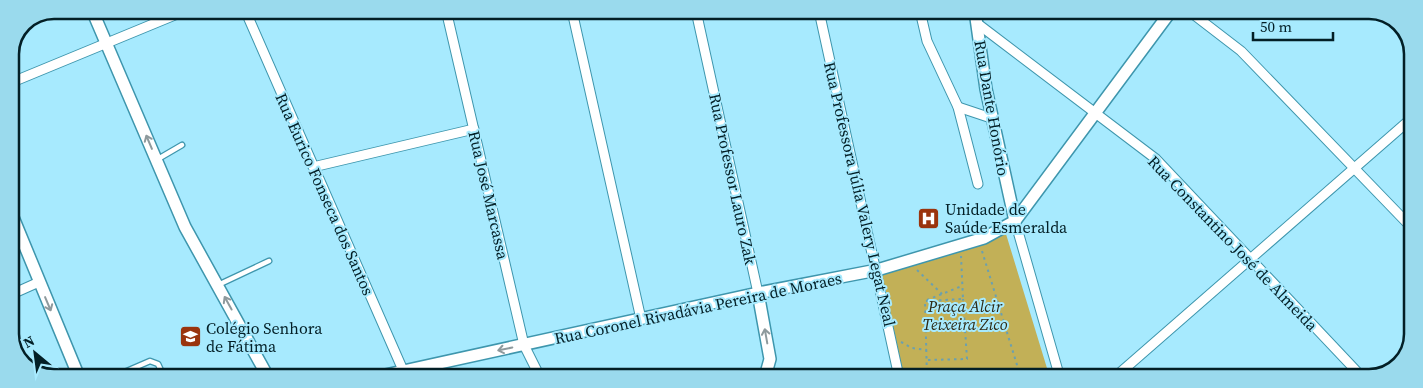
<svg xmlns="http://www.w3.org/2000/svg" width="1423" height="388" font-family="'Source Serif 4',serif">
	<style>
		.green { fill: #c2b057 }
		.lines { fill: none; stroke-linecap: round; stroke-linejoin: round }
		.lane-casing { stroke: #3e96ad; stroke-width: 7 }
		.street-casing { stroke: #3e96ad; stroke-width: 11 }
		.secondary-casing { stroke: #3e96ad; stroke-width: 14 }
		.path { stroke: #6ba0af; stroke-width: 2; stroke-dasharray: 2.5 4; stroke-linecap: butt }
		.lane { stroke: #fff; stroke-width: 4.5 }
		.street { stroke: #fff; stroke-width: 9 }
		.secondary { stroke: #fff; stroke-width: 11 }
		.oneway { stroke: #8e9a9d }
		.labels { text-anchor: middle; stroke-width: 4; stroke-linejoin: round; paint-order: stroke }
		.street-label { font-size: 16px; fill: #031f26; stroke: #a7eafe }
		.poi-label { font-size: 16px; fill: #031f26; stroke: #a7eafe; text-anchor: start }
		.park-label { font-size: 16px; font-style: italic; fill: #2e2a14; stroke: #a7eafe }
		.rim { fill: none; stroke: #031f26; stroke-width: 2.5 }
	</style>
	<rect width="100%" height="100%" fill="#a7eafe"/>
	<!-- green -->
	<path class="green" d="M1006,234L1050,378L904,377L882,275L973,248Z"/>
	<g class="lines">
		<defs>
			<g id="lane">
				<path d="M158,159L182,145"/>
				<path d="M218,285L269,261"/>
				<path d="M113,377L150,361L158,364L164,377"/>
			</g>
			<g id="street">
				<path d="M245,10L406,377"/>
				<path d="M395,10L415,13L448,10"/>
				<path d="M446,10L524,345L540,377"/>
				<path d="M572,11L641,319"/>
				<path d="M696,11L758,293"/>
				<path d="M819,11L899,377"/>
				<path d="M920,11L927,41L958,107L978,184"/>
				<path d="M1189,11L1241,51L1412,228"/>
				<path d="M978,24L1156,159L1363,378"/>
				<path d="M10,83L187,10"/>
				<path d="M958,107L991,118"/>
				<path d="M313,167L474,129"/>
				<path d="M1015,221L1060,378"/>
				<path d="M10,295L39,282"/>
				<path d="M1114,378L1413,117"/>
			</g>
			<g id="secondary">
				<path d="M92,10L185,227L268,377"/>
				<path d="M975,11L986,89L1015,221"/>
				<path d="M10,210L79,377"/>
				<path d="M758,293L770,359L765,377"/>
				<path d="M376,377L758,293L877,270L984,238L1015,221L1171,11"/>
			</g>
		</defs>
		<!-- lane casing -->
		<use href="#lane" class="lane-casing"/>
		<!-- street casing -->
		<use href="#street" class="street-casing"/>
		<!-- secondary casing -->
		<use href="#secondary" class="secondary-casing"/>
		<!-- path -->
		<g class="path">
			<path d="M982,251L1021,378"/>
			<path d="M917,270L942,294"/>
			<path d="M927,300L962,286"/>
			<path d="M901,342L912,348L927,350"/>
			<path d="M928,360L967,359L963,299"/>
			<path d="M927,378L925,301L963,299L961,256"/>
		</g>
		<!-- lane -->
		<use href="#lane" class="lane"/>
		<!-- street -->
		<use href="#street" class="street"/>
		<!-- secondary -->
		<use href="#secondary" class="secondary"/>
	</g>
	<!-- one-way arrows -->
	<defs><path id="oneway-shaft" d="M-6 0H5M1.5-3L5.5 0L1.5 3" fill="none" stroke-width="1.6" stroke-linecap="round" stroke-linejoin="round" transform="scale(1.25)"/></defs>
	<g class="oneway">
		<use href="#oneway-shaft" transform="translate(149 142) rotate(-113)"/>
		<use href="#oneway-shaft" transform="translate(228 303) rotate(-119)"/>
		<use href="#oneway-shaft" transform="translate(48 304) rotate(67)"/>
		<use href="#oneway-shaft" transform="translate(766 336) rotate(-100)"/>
		<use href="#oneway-shaft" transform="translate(505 349) rotate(168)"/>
	</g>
	<!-- icons -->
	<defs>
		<symbol id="hospital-square" viewBox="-11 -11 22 22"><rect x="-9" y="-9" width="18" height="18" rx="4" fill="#9a340d" stroke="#a7eafe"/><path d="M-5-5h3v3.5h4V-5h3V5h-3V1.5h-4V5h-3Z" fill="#fff"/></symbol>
		<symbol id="school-square" viewBox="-11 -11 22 22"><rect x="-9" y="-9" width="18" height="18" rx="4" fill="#9a340d" stroke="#a7eafe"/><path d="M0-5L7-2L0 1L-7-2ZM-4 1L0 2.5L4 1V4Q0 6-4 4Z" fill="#fff"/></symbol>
	</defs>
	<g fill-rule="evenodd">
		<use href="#hospital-square" x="916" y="206" width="25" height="25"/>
		<use href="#school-square" x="178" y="324" width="25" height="25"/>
	</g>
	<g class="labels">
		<!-- street labels -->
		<g class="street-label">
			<text transform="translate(992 108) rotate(80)" y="6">Rua Dante Honório</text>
			<text transform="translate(733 179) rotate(78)" y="6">Rua Professor Lauro Zak</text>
			<text transform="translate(325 194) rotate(66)" y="6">Rua Eurico Fonseca dos Santos</text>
			<text transform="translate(860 194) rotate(77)" y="6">Rua Professora Júlia Valery Legat Neal</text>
			<text transform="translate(489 195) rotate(77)" y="6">Rua José Marcassa</text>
			<text transform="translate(1233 243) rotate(46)" y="6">Rua Constantino José de Almeida</text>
			<text transform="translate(698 308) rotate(-12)" y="6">Rua Coronel Rivadávia Pereira de Moraes</text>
		</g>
		<!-- poi labels -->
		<g class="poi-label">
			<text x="945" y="215">Unidade de<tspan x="945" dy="18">Saúde Esmeralda</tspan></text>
			<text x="206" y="334">Colégio Senhora<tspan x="206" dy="18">de Fátima</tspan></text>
		</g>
		<!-- park labels -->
		<g class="park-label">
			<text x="965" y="312">Praça Alcir<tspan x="965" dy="18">Teixeira Zico</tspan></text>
		</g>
	</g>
	<!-- crop -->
	<path d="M0 0H1423V388H0ZM54 19H1369A35 35 0 0 1 1404 54V334A35 35 0 0 1 1369 369H54A35 35 0 0 1 19 334V54A35 35 0 0 1 54 19Z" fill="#9adaed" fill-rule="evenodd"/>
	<path class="rim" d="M54 19H1369A35 35 0 0 1 1404 54V334A35 35 0 0 1 1369 369H54A35 35 0 0 1 19 334V54A35 35 0 0 1 54 19Z"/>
	<!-- north arrow -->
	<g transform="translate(35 353) rotate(331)" stroke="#a7eafe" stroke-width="4" paint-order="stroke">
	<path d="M0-4L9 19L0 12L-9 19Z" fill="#031f26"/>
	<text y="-8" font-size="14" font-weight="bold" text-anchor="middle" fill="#031f26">N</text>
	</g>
	<!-- scale -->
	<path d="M1253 32v8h80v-8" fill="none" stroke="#031f26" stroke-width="2.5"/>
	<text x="1260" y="32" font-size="15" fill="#031f26" stroke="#a7eafe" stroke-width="4" paint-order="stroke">50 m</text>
</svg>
